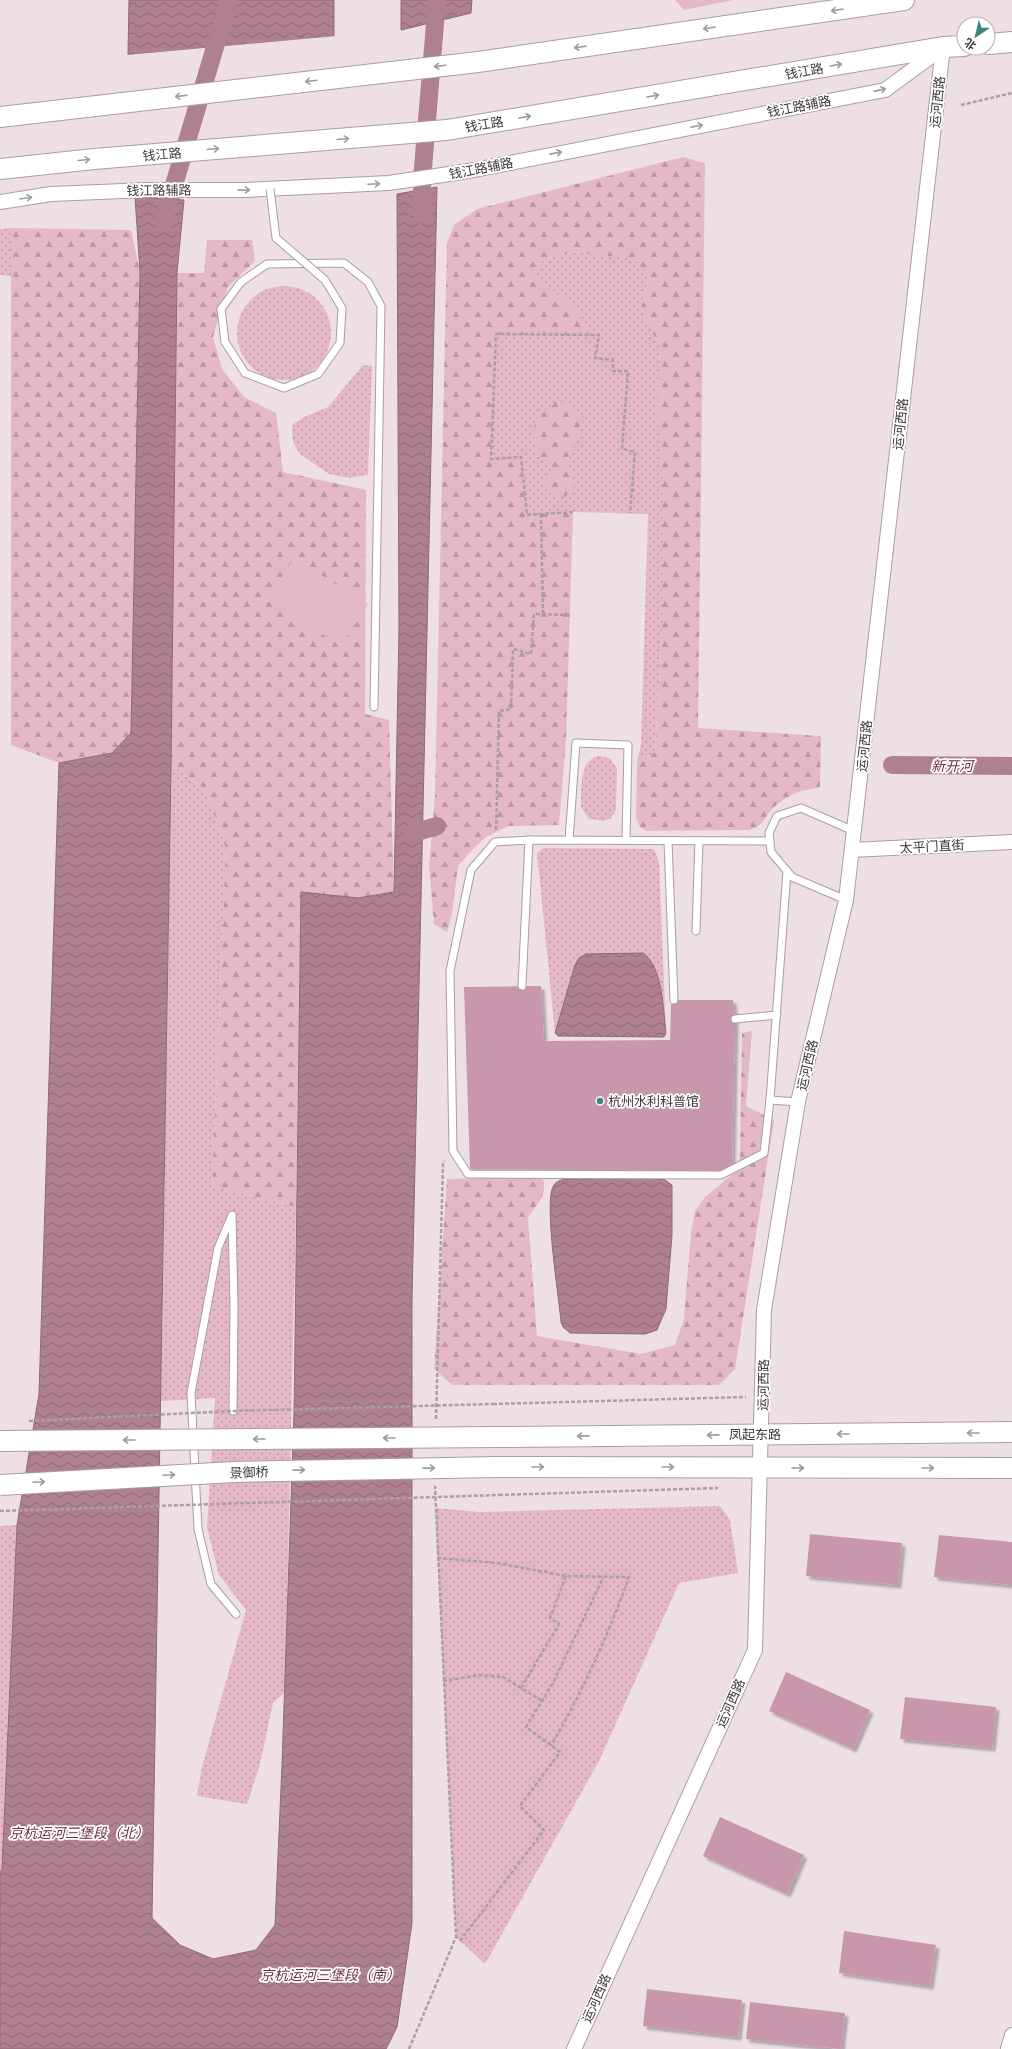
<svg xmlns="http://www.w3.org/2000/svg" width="1012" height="2049" font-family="'DM Sans','Noto Sans SC',sans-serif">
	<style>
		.grass { fill: url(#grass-dots) }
		.forest { fill: url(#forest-firs) }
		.green { fill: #e5b8c9 }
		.water { fill: url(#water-waves); stroke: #8d6a78 }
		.pier { fill: #eedfe5 }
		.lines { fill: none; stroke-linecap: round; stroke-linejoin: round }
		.canal { stroke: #af7f92; stroke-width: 18 }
		.building { fill: #c997ab; filter: url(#shadow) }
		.service-casing { stroke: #ab9da2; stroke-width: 9 }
		.minor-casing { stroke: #ab9da2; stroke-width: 16 }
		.secondary-casing { stroke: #ab9da2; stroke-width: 22 }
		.path { stroke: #ab9fa4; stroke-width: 2.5; stroke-dasharray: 4 2; stroke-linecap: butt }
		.service { stroke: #fff; stroke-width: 7 }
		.minor { stroke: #fff; stroke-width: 14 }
		.secondary { stroke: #fff; stroke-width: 20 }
		.service-bridge-casing { stroke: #ab9da2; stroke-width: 9; stroke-linecap: butt }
		.secondary-bridge-casing { stroke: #ab9da2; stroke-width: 22; stroke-linecap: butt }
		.path-bridge { stroke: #ab9fa4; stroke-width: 2.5; stroke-dasharray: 4 2; stroke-linecap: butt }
		.service-bridge { stroke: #fff; stroke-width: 7 }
		.secondary-bridge { stroke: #fff; stroke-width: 20 }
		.oneway { stroke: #9e9c9c }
		.poi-dot { fill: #3f8682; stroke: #fff; stroke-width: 1.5 }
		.labels { text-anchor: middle; stroke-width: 3.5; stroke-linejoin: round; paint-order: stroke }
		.street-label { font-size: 13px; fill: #3e383a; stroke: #fff }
		.poi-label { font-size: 13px; fill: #3e383a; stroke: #fff; text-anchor: start }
		.water-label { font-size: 14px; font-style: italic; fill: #6b2d49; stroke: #fff }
	</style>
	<defs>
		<pattern id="grass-dots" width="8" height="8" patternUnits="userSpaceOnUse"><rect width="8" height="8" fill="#e5b8c9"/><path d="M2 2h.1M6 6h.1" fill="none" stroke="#bb97a4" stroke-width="1.8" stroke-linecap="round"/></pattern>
		<pattern id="forest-firs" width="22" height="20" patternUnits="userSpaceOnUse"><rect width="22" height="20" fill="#e5b8c9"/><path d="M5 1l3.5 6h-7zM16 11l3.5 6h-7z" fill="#bb97a4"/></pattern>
		<pattern id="water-waves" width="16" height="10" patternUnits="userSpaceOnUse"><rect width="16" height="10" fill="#af7f92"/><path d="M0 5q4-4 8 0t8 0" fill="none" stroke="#906978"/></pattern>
		<filter id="shadow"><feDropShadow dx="3.5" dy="3.5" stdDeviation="1" flood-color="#0004"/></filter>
	</defs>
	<rect width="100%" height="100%" fill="#eedfe5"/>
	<!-- grass -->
	<g class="grass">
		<path d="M11,228V276L0,275V229Z"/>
		<path d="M575,252L636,258L648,280L641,309L660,347L658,407L662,466V634L655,752L637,763L641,745L648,514L573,512L527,515L521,457L491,459L496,334H589L549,286L533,276L543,259Z"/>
		<circle cx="284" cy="333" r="47"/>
		<path d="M363,365L372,366L368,475L349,478L329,474L300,454L293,442L292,425L304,417L328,407Z"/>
		<path d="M600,756L611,759L617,769L616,810L611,818L604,821L589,819L581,807C582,790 578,758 600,756Z"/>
		<path d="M171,765L205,789L226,848L212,1186L296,1207L285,1692L273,1703L260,1764L247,1804L197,1796L202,1767L246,1610L219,1575L207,1528L215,1398L161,1401Z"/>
		<path d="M543,848L654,849L659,862L666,1033L662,997L579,958L575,965L555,1033L537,853Z"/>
		<path d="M720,1506L730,1520L738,1573L679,1583L599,1761L485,1964L456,1937L435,1508L480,1512Z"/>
		<path d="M17,1525L2,1869L0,1872V1526Z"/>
	</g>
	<!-- forest -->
	<g class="forest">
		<path d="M683,157L705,163L698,728L821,736L820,787C800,791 788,794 772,809C763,819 764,825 750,830L647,831L640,827L636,818L637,763L655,752L662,634V466L657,415L660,347L641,309L648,280L636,259L575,252L543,259L533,276L549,286L578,311L589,335H496L491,459L521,457L527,515L573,512L566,740L559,825L508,826L486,837L473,849L458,866L452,913L447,932L434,924L429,866L435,796L447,243L454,225L477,209Z"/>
		<path d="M11,228L131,230L140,272L131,733L112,753L59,763L11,745Z"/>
		<path d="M207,240H252L255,261L228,287L213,337L222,369L244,397L276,413L283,472L366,490L365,714L389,720L394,893L358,898L301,892L296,1207L212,1186L226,848L205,789L171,765L177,273H204Z"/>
		<path d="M556,402L572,403L582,421L578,440L570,452L569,468L575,486L565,497L554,495L542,487L553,468L539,457L532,431L539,415Z"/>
		<path d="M752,1031L746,1106L774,1120L735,1369L719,1385H452L434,1369L447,1179L539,1177L544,1181C545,1201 537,1202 528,1218L537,1336L641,1354L675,1345L684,1319L691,1232L695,1211L705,1197L734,1173L740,1158L742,1033Z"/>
	</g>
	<!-- green -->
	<g class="green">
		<path d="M675,0H733L684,10Z"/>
		<path d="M294,558L368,604L341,646L267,600Z"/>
	</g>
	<!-- water -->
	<g class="water">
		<path d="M129,0H334V37L128,55Z"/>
		<path d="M401,0H472L471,13L401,30Z"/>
		<path d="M437,187L412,1300V1923L397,2027L386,2049H0V1872L2,1869L17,1525L39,1394L59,763L112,753L131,733L140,272L135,197L184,200L177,273L171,765L152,1918L180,1945L213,1959L256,1950L275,1925L282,1765L294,1414L301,892L358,898L394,892L399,628L397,194Z"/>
		<path d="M643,953C663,967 663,1010 666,1033L664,1037L558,1036L555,1033L575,965L579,958L586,954Z"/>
		<path d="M653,1178L665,1180L672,1185V1235L666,1309L657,1330L645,1334L570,1333L563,1327L561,1322C559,1298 544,1204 553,1187C555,1182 559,1181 564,1179Z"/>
	</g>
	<!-- pier -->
	<path class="pier" d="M336,36L334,39L128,57L126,55Z"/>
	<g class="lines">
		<!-- canal -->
		<g class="canal">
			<path d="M422,215V180L437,0"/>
			<path d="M163,222L229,0"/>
			<path d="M892,765L1012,766"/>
			<path d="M413,833L437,826"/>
		</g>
	</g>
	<!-- building -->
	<g class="building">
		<path d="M541,986L544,1041L670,1040L671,1005L674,1000H733L735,1019L732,1161L728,1169L719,1171L470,1169L464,987Z"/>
		<path d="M810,1534L902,1543L898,1585L806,1576Z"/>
		<path d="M939,1535L1012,1542V1585L934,1577Z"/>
		<path d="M786,1672L870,1710L853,1749L769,1711Z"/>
		<path d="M905,1697L996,1707L992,1748L900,1739Z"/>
		<path d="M720,1817L804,1855L787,1894L703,1856Z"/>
		<path d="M844,1931L936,1945L930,1986L839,1973Z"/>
		<path d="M647,1989L742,2000L738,2037L643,2026Z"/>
		<path d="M750,2002L845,2013L841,2049L746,2039Z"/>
	</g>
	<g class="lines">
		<defs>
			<g id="service">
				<path d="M225,342L221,309L241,282L267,264L344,263L368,282L381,306L374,707"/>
				<path d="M569,840L576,743L628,745L626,840"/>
				<path d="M668,841L674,1000"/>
				<path d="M787,871L770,1100L798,1102"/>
				<path d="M846,900L792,877L771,852L769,833L777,816L801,808L854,831"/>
				<path d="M696,931L699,841"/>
				<path d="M522,986L529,840"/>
				<path d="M735,1019L777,1015"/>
				<path d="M770,1100L764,1153L721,1175L468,1174L453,1151L450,971L471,870L495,842L529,840L770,841"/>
				<path d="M233,1411L234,1306L232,1215L218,1248L191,1393L198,1529L211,1584L236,1614"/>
			</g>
			<g id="minor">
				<path d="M0,202L51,194L147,190H246L389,183L469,171L885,90L941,49"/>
				<path d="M852,850L1012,842"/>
				<path d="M574,2049L755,1650L764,1310L798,1102L846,900L943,47"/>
				<path d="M1008,2049L1012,2035"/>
			</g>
			<g id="secondary">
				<path d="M988,44L1012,42"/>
				<path d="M0,117L478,62L904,0"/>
				<path d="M0,169L94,159L447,130L943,47L964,46"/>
				<path d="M498,1437L1012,1432"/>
				<path d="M499,1467L1012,1468"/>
			</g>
		</defs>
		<!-- service casing -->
		<use href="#service" class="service-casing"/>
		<!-- minor casing -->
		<use href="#minor" class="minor-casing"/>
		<!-- secondary casing -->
		<use href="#secondary" class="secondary-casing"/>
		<!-- path -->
		<g class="path">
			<path d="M961,105L1012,93"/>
			<path d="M573,512L527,515L521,457L491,459L496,334L599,335L595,358L613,360V371H628L622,449L635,452L630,513"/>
			<path d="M541,514L543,614"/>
			<path d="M496,830L499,711L511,709L513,649L531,654L534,614L570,615"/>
			<path d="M493,1404L746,1397"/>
			<path d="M436,1419L443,1163L445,1161"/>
			<path d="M499,1495L718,1488"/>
			<path d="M437,1558L497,1563L566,1576L629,1577C608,1636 582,1692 551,1746"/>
			<path d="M443,1681L480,1675L503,1677L542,1701"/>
			<path d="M521,1688L559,1624L550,1618L566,1576"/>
			<path d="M460,1941L544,1830L520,1806L560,1752L526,1727L553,1683L603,1578"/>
			<path d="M409,2049L456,1937L435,1486"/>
		</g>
		<!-- service -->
		<use href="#service" class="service"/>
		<!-- minor -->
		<use href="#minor" class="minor"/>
		<!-- secondary -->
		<use href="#secondary" class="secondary"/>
		<defs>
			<path id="service-bridge" d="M225,342L245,373L284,388L318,374L340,343L342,308L325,280L276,238L270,189"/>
			<g id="secondary-bridge">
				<path d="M0,1441L498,1437"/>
				<path d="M0,1485L234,1472L499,1467"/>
			</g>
		</defs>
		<!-- service-bridge casing -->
		<use href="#service-bridge" class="service-bridge-casing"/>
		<!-- secondary-bridge casing -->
		<use href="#secondary-bridge" class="secondary-bridge-casing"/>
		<!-- path-bridge -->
		<g class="path-bridge">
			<path d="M29,1421L233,1411L493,1404"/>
			<path d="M0,1511L499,1495"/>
		</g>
		<!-- service-bridge -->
		<use href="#service-bridge" class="service-bridge"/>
		<!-- secondary-bridge -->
		<use href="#secondary-bridge" class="secondary-bridge"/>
	</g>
	<!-- one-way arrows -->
	<defs><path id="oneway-shaft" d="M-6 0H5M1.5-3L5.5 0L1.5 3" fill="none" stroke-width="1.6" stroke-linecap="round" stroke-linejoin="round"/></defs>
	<g class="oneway">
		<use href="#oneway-shaft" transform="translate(837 10) rotate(172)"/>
		<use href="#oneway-shaft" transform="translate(709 28) rotate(172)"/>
		<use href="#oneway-shaft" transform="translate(580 47) rotate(172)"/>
		<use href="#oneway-shaft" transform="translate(836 65) rotate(-10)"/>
		<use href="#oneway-shaft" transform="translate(440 66) rotate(173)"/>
		<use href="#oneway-shaft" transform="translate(311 81) rotate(173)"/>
		<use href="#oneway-shaft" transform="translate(880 90) rotate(-13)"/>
		<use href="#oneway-shaft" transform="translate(181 96) rotate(173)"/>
		<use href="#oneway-shaft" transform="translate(653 96) rotate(-10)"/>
		<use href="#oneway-shaft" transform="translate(525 117) rotate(-10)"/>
		<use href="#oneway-shaft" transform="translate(697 126) rotate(-11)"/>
		<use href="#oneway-shaft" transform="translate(343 139) rotate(-5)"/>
		<use href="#oneway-shaft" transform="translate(213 149) rotate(-5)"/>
		<use href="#oneway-shaft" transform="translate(556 153) rotate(-11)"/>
		<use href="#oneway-shaft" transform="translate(84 160) rotate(-5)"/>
		<use href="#oneway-shaft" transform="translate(374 184) rotate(-3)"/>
		<use href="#oneway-shaft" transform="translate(244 190) rotate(-1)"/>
		<use href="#oneway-shaft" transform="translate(26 198) rotate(-9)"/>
		<use href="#oneway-shaft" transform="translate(973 1433) rotate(180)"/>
		<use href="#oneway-shaft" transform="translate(843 1434) rotate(180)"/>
		<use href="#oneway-shaft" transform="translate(713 1435) rotate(179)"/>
		<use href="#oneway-shaft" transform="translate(583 1436) rotate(179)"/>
		<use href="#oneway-shaft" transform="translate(389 1438) rotate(180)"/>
		<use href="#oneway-shaft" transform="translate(259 1439) rotate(180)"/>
		<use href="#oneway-shaft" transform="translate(129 1440) rotate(180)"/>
		<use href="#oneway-shaft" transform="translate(538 1467)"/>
		<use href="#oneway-shaft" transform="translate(668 1467)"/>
		<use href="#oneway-shaft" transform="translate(429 1468) rotate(-1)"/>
		<use href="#oneway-shaft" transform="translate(798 1468)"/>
		<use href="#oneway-shaft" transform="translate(928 1468)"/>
		<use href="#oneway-shaft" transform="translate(299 1470) rotate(-1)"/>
		<use href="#oneway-shaft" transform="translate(169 1475) rotate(-3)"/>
		<use href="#oneway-shaft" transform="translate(39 1482) rotate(-3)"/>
	</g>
	<!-- markers -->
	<circle class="poi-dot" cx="600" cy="1101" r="4"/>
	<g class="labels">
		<!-- street labels -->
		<g class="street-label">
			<text transform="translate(804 71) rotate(-10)" y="5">钱江路</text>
			<text transform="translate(937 102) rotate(-84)" y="5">运河西路</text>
			<text transform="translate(799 106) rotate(-11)" y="5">钱江路辅路</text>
			<text transform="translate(484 124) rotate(-9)" y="5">钱江路</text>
			<text transform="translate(162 154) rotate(-5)" y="5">钱江路</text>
			<text transform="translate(481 168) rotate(-11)" y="5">钱江路辅路</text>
			<text transform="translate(159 190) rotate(-1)" y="5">钱江路辅路</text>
			<text transform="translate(900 424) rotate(-84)" y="5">运河西路</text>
			<text transform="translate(864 746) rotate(-84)" y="5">运河西路</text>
			<text transform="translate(932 846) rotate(-3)" y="5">太平门直街</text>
			<text transform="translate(807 1065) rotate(-77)" y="5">运河西路</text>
			<text transform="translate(763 1385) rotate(-89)" y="5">运河西路</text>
			<text x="755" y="1439">凤起东路</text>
			<text transform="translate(249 1472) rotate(-2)" y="5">景御桥</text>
			<text transform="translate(730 1703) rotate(-66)" y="5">运河西路</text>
			<text transform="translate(596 1998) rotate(-66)" y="5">运河西路</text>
		</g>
		<!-- poi labels -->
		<g class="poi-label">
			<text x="608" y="1106">杭州水利科普馆</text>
		</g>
		<!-- water labels -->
		<g class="water-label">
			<text x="952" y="771">新开河</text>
			<text x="79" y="1838">京杭运河三堡段（北）</text>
			<text x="330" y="1980">京杭运河三堡段（南）</text>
		</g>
	</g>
	<!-- north arrow -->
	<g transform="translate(976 36) rotate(215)"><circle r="19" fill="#ffffff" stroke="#b2afb0"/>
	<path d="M0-3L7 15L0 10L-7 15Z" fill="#3f8682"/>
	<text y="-6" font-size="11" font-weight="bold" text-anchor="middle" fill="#3e383a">北</text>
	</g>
</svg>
